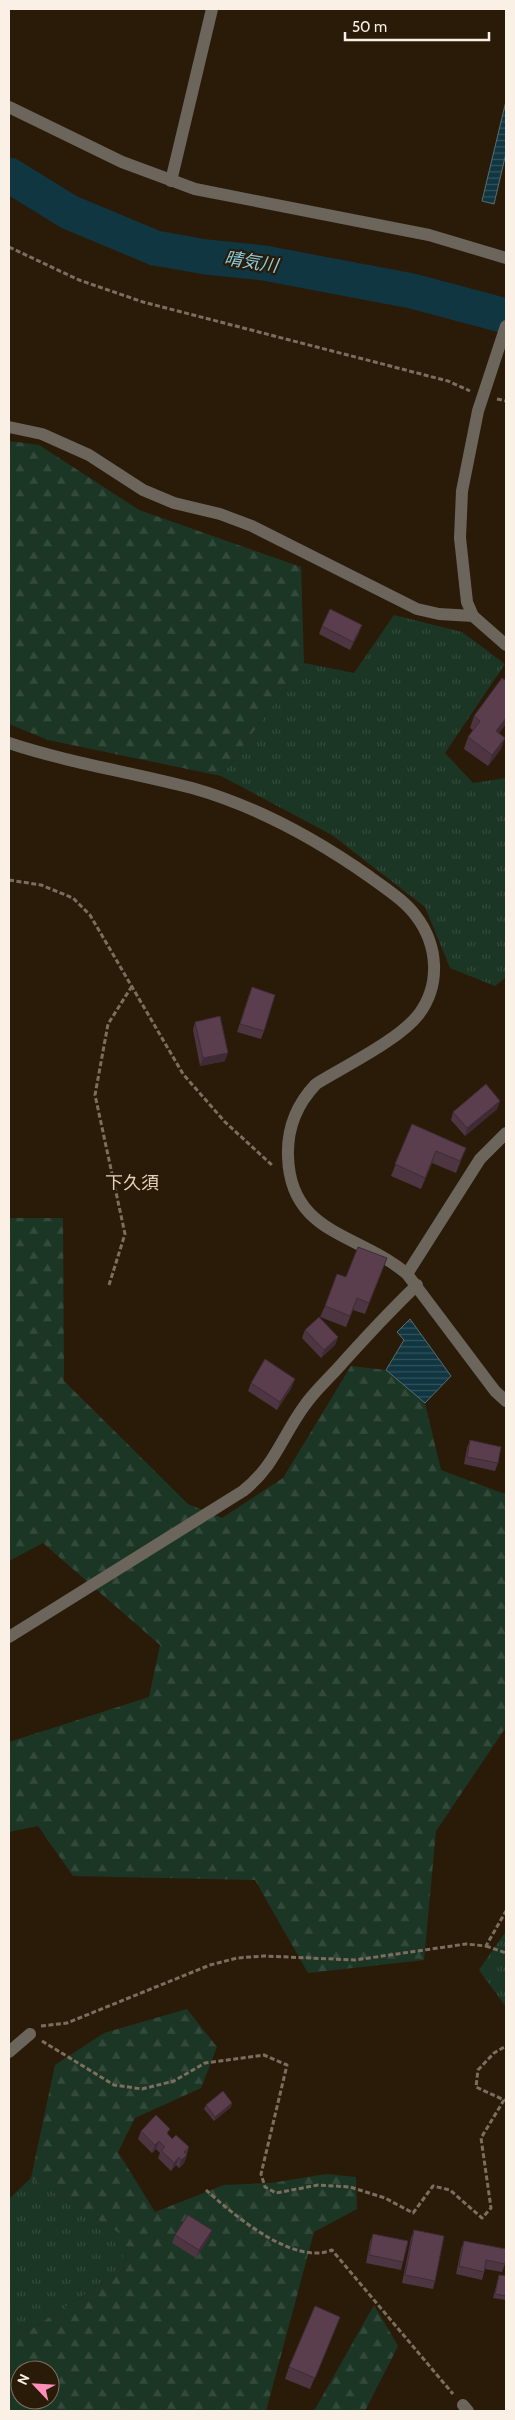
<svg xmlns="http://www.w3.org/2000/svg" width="515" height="2420" font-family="Cabin,'Noto Sans JP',sans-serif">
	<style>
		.grass { fill: url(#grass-tufts) }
		.forest { fill: url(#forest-firs); fill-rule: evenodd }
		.water { fill: url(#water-rules); stroke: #566e72 }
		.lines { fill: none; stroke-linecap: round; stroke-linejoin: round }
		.river { stroke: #103641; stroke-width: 35 }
		.path { stroke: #7b6e5e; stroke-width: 3; stroke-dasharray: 5 2.5; stroke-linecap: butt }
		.minor { stroke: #6b655c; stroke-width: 12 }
		.wall { fill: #4d3542 }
		.shaded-wall { fill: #3f2b36 }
		.building { fill: #5a3e4d; stroke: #3f2b36 }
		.labels { text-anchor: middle; stroke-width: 4.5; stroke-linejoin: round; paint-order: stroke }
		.water-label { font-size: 18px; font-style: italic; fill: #87cde2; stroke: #2a1b09 }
		.neighbourhood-label { font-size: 18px; fill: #e5d0ba; stroke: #2a1b09 }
	</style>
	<defs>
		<pattern id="grass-tufts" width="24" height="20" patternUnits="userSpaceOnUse" patternTransform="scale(1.25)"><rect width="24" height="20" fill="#1c3626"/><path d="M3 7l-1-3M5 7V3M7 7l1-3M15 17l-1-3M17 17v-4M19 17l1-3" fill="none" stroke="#334a3b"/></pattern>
		<pattern id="forest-firs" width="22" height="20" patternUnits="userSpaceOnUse" patternTransform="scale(1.25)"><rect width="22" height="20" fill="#1c3626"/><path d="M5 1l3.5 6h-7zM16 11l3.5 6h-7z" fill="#334a3b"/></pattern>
		<pattern id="water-rules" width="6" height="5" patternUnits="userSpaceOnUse" patternTransform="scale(1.25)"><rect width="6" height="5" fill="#103641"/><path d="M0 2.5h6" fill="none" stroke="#34535c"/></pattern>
	</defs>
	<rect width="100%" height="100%" fill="#2a1b09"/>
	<!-- grass -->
	<g class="grass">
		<path d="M394,615L462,632L505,664L445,753L473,783L506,778V977L495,986L450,968L425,907L332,835L221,776L304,663L354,673Z"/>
		<path d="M506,1931V2007L479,1970Z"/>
		<path d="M31,2178L122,2234L124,2269L30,2330L9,2324V2199Z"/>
	</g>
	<!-- forest -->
	<g class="forest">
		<path d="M9,441L39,445L139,510L301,567L304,663L221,776L48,740L9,724Z"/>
		<path d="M9,1218H63L64,1381L188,1504L222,1518L283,1478L351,1366L386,1370L425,1403L441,1470L502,1493H506V1727L436,1831L424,1960L308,1973L255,1880L73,1876L38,1826L9,1832V1742L149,1697L160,1645L43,1543L9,1561Z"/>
		<path d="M187,2009L217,2047L201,2088L135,2118L118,2152L155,2212L224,2185L271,2183L326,2174L356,2177L357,2209L314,2232L266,2411H9V2324L30,2330L124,2269L121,2234L31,2178L55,2065L104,2033ZM20,2370H50V2400H20Z"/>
		<path d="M374,2305L398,2346L365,2411H314Z"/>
	</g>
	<!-- water -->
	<g class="water">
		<path d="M506,101V153L494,204L482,201Z"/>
		<path d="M410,1319L451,1376L425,1403L386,1370L404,1340L397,1332Z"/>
	</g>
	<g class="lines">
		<!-- river -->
		<path class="river" d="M9,175L69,212L155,248L206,257L264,263L412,291L506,316"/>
		<!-- path -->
		<g class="path">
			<path d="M9,247L79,280L143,302L448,381L470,391"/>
			<path d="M497,399L506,401"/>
			<path d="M9,880L41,885L73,898L90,915L183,1074L225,1122L273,1166"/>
			<path d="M109,1285L125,1234L95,1095L108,1024L132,986"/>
			<path d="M486,1946L506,1953"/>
			<path d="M41,2026L67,2023L210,1965L237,1958L264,1956L355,1960L466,1944L486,1946L506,1911"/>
			<path d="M42,2041L114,2085L142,2089L174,2081L205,2063L264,2055L287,2065L261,2174L265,2187L276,2193L318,2185L350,2187L385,2198L413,2213L433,2186L450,2190L482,2218L491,2208L481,2138L504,2100L476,2087L478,2070L494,2053L506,2046"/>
			<path d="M206,2190C234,2215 293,2266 332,2250L453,2394"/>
		</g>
		<!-- minor -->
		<g class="minor">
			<path d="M9,107L122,162L195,189L429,235L506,258"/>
			<path d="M171,181L212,9"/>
			<path d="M506,326L478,411L462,491L460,538L467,602L473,616L506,645"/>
			<path d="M9,427L42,434L89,455L143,490L174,503L220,514L252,526L417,609L439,614L473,616"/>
			<path d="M9,743C69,763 131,772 192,788C256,806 316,839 370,877C386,889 404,900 416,916C438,945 441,984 419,1014C399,1040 345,1066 316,1084C297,1104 287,1128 288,1156C290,1235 359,1233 407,1274L495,1391L506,1401"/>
			<path d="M407,1274L480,1159L506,1133"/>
			<path d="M9,1637L243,1491C275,1466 282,1436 305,1405C314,1392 327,1380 338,1368C363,1340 389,1312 417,1285"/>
			<path d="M9,2052L30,2034"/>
			<path d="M463,2405L468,2411"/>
		</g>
	</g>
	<!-- wall -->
	<g class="wall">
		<path d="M322,626L359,633L350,650L319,634Z"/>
		<path d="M506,681V724L499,733L501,749L488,766L464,749L468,737L473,730L470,728L474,716Z"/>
		<path d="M249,995L264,1031L261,1039L237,1032Z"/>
		<path d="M195,1022L225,1061L200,1066L193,1030Z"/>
		<path d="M500,1101L497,1109L465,1136L451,1120L453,1112Z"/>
		<path d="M412,1124L466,1148L456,1173L432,1163L421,1189L391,1176Z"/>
		<path d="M387,1258L365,1314L353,1310L346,1327L320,1317L325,1306L346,1277Z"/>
		<path d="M305,1330L338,1337L335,1345L321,1358L302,1338Z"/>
		<path d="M251,1383L292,1387L277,1410L248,1391Z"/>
		<path d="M470,1440L498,1463L495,1471L464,1464L467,1448Z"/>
		<path d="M206,2105L231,2107L214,2121L204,2109Z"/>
		<path d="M141,2131L168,2135L172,2139L189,2147L184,2163L179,2168L176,2165L171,2171L158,2158L160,2153L156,2149L152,2153L138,2139Z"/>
		<path d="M414,2230L435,2281L433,2289L402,2283L411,2238Z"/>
		<path d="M373,2234L403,2262L401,2270L366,2263L370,2242Z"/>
		<path d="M175,2235L209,2238L196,2258L172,2243Z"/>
		<path d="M464,2241L505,2264L502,2272L485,2269L482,2280L456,2274L461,2249Z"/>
		<path d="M499,2275L506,2276V2300L493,2298Z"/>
		<path d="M340,2317L310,2389L285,2379L289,2367Z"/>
	</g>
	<!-- shaded-wall -->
	<g class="shaded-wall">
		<path d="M362,625L359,633L350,650L353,642Z"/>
		<path d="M506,718V724L492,743L496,731Z"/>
		<path d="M505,738L501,749L488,766L492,755Z"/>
		<path d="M228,1053L225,1061L200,1066L203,1058Z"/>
		<path d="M500,1101L497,1109L465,1136L467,1128Z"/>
		<path d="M436,1151L432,1163L421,1189L425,1178Z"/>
		<path d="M338,1337L335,1345L321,1358L324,1350Z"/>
		<path d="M295,1379L292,1387L277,1410L280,1402Z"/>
		<path d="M232,2103L231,2107L214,2121L215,2117Z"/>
		<path d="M159,2141L156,2149L152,2153L155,2145Z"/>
		<path d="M187,2155L184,2163L179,2168L181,2160Z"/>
		<path d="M179,2157L176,2165L171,2171L174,2163Z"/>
		<path d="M212,2230L209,2238L196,2258L199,2250Z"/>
	</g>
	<!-- building -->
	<g class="building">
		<path d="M330,609L362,625L353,642L322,626Z"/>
		<path d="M502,678L506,681V718L496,731L505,738L492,755L468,737L480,721L474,716Z"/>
		<path d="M252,987L275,995L264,1031L240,1024Z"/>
		<path d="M220,1016L228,1053L203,1058L195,1022Z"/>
		<path d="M486,1084L500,1101L467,1128L453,1112Z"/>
		<path d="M412,1124L466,1148L460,1161L436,1151L425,1178L395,1164Z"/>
		<path d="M358,1247L387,1258L369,1303L357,1298L350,1316L325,1306L337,1274L346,1277Z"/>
		<path d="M319,1317L338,1337L324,1350L305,1330Z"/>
		<path d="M265,1359L295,1379L280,1402L251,1383Z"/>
		<path d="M470,1440L501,1447L498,1463L467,1457Z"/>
		<path d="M223,2091L232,2103L215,2117L206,2105Z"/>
		<path d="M156,2115L170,2129L167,2133L172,2139L176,2135L189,2147L184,2152L187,2155L181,2160L179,2157L174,2163L161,2150L165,2147L159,2141L155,2145L141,2131Z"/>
		<path d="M188,2215L212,2230L199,2250L175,2235Z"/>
		<path d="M414,2230L444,2236L435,2281L405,2275Z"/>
		<path d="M373,2234L408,2241L403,2262L369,2255Z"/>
		<path d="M464,2241L506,2249V2257L505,2264L486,2260L484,2272L459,2266Z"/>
		<path d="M499,2275L506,2276V2296L495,2294Z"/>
		<path d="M315,2306L340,2317L315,2378L289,2367Z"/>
	</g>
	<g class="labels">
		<!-- water labels -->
		<g class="water-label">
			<text transform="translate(251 262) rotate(9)" y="6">晴気川</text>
		</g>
		<!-- neighbourhood labels -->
		<g class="neighbourhood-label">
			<text x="132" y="1189">下久須</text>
		</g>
	</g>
	<!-- border -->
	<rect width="515" height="2420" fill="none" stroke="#faf0e5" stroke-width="20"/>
	<!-- north arrow -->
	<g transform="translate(35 2385) rotate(295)"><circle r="24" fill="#2a1b09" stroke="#7d7061"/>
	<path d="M0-4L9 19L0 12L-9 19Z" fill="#ff8eb9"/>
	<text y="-8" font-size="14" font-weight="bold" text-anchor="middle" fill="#faf0e5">N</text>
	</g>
	<!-- scale -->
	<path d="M345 32v8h144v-8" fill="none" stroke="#faf0e5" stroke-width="2.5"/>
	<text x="352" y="32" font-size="15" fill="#faf0e5" stroke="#2a1b09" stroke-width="4" paint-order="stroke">50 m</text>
</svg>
